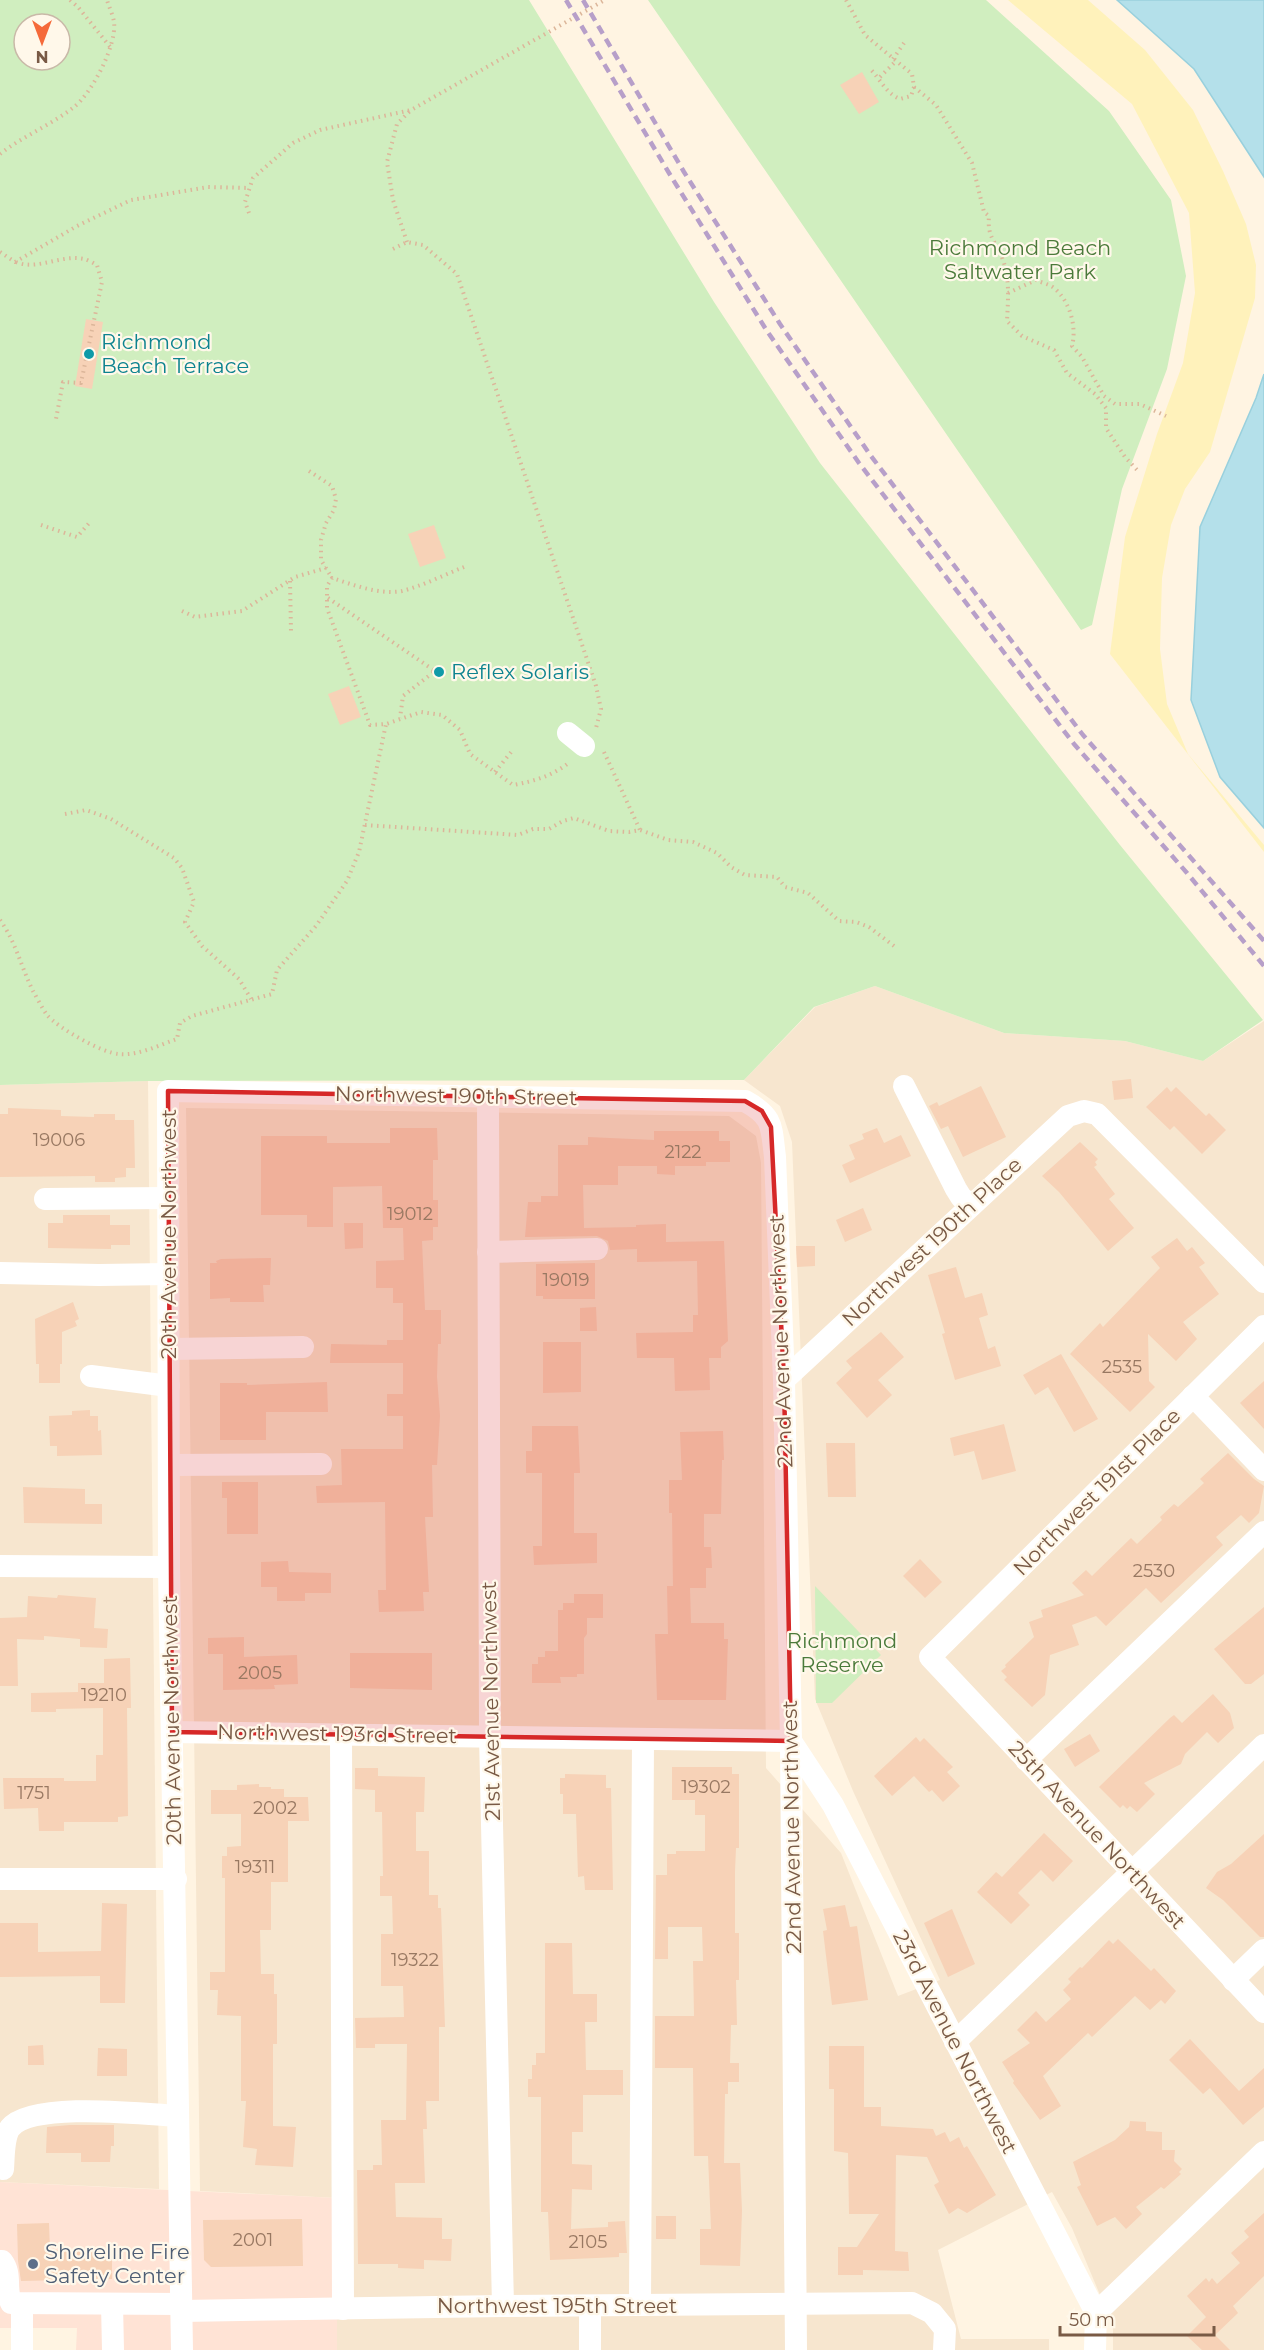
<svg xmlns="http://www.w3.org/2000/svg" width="1264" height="2350" font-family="Montserrat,sans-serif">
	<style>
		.residential { fill: #f7e6cf }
		.commercial { fill: #ffe3d5 }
		.green { fill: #d0eebf; fill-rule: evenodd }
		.sand { fill: #fff2bb }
		.water { fill: #b4e0ea; stroke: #99d0dd; stroke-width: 1.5 }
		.building { fill: #f7d2b7 }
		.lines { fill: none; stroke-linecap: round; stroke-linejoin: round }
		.path { stroke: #dcb69a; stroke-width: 4; stroke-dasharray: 1.5 4.5; stroke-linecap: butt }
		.minor { stroke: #fff; stroke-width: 22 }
		.rail { stroke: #b79fc9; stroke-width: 4.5; stroke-dasharray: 9 6; stroke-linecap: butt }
		.marked { fill: #d62828; fill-opacity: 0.2; stroke: #d62828; stroke-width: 4.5; stroke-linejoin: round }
		.culture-dot { fill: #0f9aa8; stroke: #fff8ea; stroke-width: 2 }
		.service-dot { fill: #5c6f8a; stroke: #fff8ea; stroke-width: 2 }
		.labels { text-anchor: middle; stroke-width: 4.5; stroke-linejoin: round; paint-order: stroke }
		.number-label { font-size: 18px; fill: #987862 }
		.park-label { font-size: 21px; fill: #4b7a3a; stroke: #fff8ea }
		.culture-label { font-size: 21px; fill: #0d838f; stroke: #fff8ea; text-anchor: start }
		.street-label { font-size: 21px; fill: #795a45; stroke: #fff8ea }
		.service-label { font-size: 21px; fill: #4e5e75; stroke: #fff8ea; text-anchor: start }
	</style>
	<rect width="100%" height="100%" fill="#fff4e2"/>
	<!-- residential -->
	<g class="residential">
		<path d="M875,986L1004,1033L1125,1041L1203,1061L1264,1021V2350H1113V2326L1072,2228L1052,2192L938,2250L961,2339H1049V2350H337V2198L200,2191L186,1108L729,1116L756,1136L761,1163L766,1768L841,1853L898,1996L940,1980L853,1791L815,1699L792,1142L780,1106L744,1080L815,1007Z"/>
		<path d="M148,1081L159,2189L0,2182V1085Z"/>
	</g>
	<!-- commercial -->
	<path class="commercial" d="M0,2182L337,2198V2350H76L77,2328H0Z"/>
	<!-- green -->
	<g class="green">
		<path d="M0,0H529L714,302L820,463L1120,845L1263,1020L1203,1061L1125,1041L1004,1033L875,986L814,1007L744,1080L148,1081L0,1085ZM24,24H60V60H24Z"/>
		<path d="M648,0H986L1109,111L1171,200L1186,276L1167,369L1122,489L1092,625L1081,630Z"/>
		<path d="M815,1586L881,1655L832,1703H816Z"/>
	</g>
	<!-- sand -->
	<path class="sand" d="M1008,0H1088L1145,50L1193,110L1223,171L1246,224L1256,265L1255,298L1210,452L1185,489L1171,525L1162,578L1160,649L1167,704L1188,754L1264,845V852L1110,654L1125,537L1157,434L1183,363L1195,293L1189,213L1132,104Z"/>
	<!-- water -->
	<g class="water">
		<path d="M1117,0H1264V177L1194,69Z"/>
		<path d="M1264,374V828L1220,777L1191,700L1200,527L1256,398Z"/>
	</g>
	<!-- building -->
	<g class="building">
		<path d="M862,72L879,102L859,114L840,85Z"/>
		<path d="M86,319L103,322L92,389L75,386Z"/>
		<path d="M434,525L446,558L420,567L408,534Z"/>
		<path d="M349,686L361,717L340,725L328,694Z"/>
		<path d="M1131,1079L1133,1098L1114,1100L1112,1081Z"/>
		<path d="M981,1086L1006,1137L963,1157L948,1126L941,1129L929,1106L937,1102L939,1106Z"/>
		<path d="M1167,1087L1171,1092L1176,1087L1206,1116L1209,1113L1226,1130L1202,1154L1174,1126L1170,1130L1146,1107Z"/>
		<path d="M8,1108L61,1110V1116L94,1117V1114H115V1120H134L135,1168H126V1177L115,1178V1182H95V1176L0,1177V1114H8Z"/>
		<path d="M390,1128H437L438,1160H433V1200H438V1227H433V1240L422,1241L425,1310H441V1344H438L437,1377L440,1416L437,1465H432L433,1517H425L429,1592H423L424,1611L379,1612L378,1590H386L385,1502L317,1503L316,1486L342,1485L341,1449H403V1416H387V1394H403V1363H330L331,1344L387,1345V1340H403V1303H393V1288H376V1261L404,1260L403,1228H383L382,1186L333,1187V1227H307V1215H261V1136H327V1143H390Z"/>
		<path d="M877,1128L884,1143L901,1135L911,1156L850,1183L842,1165L855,1159L849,1145L864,1139L862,1134Z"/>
		<path d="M654,1131H719V1141H730V1162H706V1166H675V1175L657,1174V1166H618V1185H583L584,1228L636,1227V1225L666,1224V1242L724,1241L728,1341L721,1347V1358H709L710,1390L675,1391L674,1358H637L636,1333L693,1332V1315H698L697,1261L637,1262V1249L610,1250L608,1241L597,1236L525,1237L528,1202H541V1196H558V1145H588V1137L654,1140Z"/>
		<path d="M1080,1142L1098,1159L1095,1162L1097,1165L1094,1167L1115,1194L1109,1199L1134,1228L1108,1251L1059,1192L1042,1176Z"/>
		<path d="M863,1208L872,1230L845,1242L836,1220Z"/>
		<path d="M63,1215H110V1225H130V1245H111V1249L48,1248V1223H63Z"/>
		<path d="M344,1223H363V1248L345,1249Z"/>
		<path d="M1177,1238L1187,1251L1192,1247L1205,1263L1199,1267L1219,1294L1183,1322L1197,1339L1176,1361L1148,1334L1149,1381L1155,1387L1130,1412L1070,1354L1100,1323L1103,1327L1160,1268L1151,1257Z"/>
		<path d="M796,1246H815V1266L797,1267Z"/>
		<path d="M271,1258L270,1285H263L264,1302H230V1298L210,1299V1263H217L216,1261L221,1259Z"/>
		<path d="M595,1263V1299H543V1296H536V1264Z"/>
		<path d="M956,1267L965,1298L982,1293L988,1315L979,1318L988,1349L995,1346L1001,1366L955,1380L942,1334L945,1333L928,1275Z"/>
		<path d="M73,1302L79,1319L75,1321L77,1326L62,1332V1364H60V1383H39V1364H36L35,1319Z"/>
		<path d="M596,1307L597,1331H580V1308Z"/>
		<path d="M881,1332L904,1357L878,1380L892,1395L867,1418L836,1383L852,1368L846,1361Z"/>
		<path d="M543,1342H581V1392L543,1393Z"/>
		<path d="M1061,1354L1098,1419L1074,1432L1048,1387L1035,1395L1023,1375Z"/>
		<path d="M1264,1381V1429L1240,1403Z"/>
		<path d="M327,1382L328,1412H266V1440H220V1383H247V1385Z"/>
		<path d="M90,1410V1416H98V1431L101,1430L102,1455L57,1456V1446H50L49,1416L72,1415V1411Z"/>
		<path d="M1004,1424L1016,1471L982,1480L974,1451L954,1456L950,1438Z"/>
		<path d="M532,1426H578L580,1473H574V1533H597V1563L534,1565L533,1546H542V1473H526V1451H532Z"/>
		<path d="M723,1431L724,1460H722L721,1514H704V1547H711L712,1568H706V1588H690L691,1623H724V1639H728L726,1700H657L655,1634H668L667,1586H673L672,1513H669V1480H682L680,1432Z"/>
		<path d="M826,1443H855L856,1497H828Z"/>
		<path d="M1228,1453L1254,1479L1264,1486L1259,1513L1249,1523L1241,1515L1216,1537L1223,1545L1161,1603L1146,1588L1106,1626L1096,1616L1072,1625L1079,1645L1050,1655L1045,1695L1032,1707L1004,1680L1007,1677L1001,1671L1006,1667L1005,1665L1034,1637L1029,1622L1043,1617L1041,1610L1084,1595L1072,1583L1086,1570L1092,1576L1131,1538L1137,1544L1162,1520L1160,1517L1174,1504L1178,1507L1204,1483L1200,1479Z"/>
		<path d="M222,1482H258V1534H227V1498H222Z"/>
		<path d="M23,1487L85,1489V1504H102V1524L24,1523Z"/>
		<path d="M920,1559L942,1582L925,1598L903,1576Z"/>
		<path d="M288,1561L289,1572L331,1573V1593H305V1601H277V1587H261V1562Z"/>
		<path d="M574,1594H603V1618H587V1634L584,1638V1674H577V1677H560L561,1683H532V1664H538V1657H545V1651H558V1610H563V1603H574Z"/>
		<path d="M58,1595L96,1598L94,1628L108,1629L107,1648L80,1647V1639L44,1636V1640L17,1639L18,1686H0V1618L27,1617L28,1596L57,1598Z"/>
		<path d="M1264,1607V1674L1251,1684H1245L1214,1649Z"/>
		<path d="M244,1637V1657L297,1655L298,1684L274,1685L275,1689L223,1690V1654H208V1638Z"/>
		<path d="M350,1653H432V1690L350,1688Z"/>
		<path d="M130,1658L131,1708H127L128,1816L118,1817V1822H64V1831H39L38,1808L4,1809L3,1778H64V1781H96V1755H103V1708L56,1709V1712H31V1693L78,1692V1683H104V1659Z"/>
		<path d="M1213,1694L1230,1713L1234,1728L1218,1743L1207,1732L1185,1754L1181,1764L1144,1783L1155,1794L1137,1812L1130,1806L1127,1809L1123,1805L1120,1808L1099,1787L1170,1718L1174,1715L1182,1723Z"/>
		<path d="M1090,1734L1100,1751L1075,1767L1064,1749Z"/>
		<path d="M916,1737L920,1742L924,1738L953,1767L947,1772L960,1786L943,1802L932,1790L929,1792L914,1776L892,1796L874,1776Z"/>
		<path d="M672,1767H732V1774H739V1848H736L735,1871V1933H739V1980H736L737,2025H731L730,2063H739V2082H728V2094H725L724,2163H740L742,2211L740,2266L700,2265V2229H711L708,2156H694L693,2068H655V2016H694L693,1961H703L702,1927H668V1959H655L656,1875H667V1854H676V1851H705V1815H695V1800H672Z"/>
		<path d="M355,1768H378V1776L425,1777L424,1812H416V1851H429V1895H438V1908H441L445,2027H439V2101H426L427,2129H423L425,2183H395L396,2217L442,2218V2239H452L451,2261L424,2260V2269L398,2268V2264H358L357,2170H373V2165H382L381,2120H406L407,2044H375V2048H356L355,2018L404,2017L403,1986H381V1934H393L392,1896H380V1876H383L382,1812H375V1790L355,1789Z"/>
		<path d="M565,1774L606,1775V1788H611L613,1890H585L584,1876L578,1877L576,1814H563V1794H560V1778H565Z"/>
		<path d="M259,1784V1787H271V1789H284V1797H308L309,1821H288V1882H271V1930H260L261,1974H274V1994H277V2044H273V2126L296,2127L293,2167L255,2165L257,2149L243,2147L246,2101H241V2016L217,2015L218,1990H210V1972H225V1878H222V1856H227V1847L241,1846V1814H211V1790H237V1785Z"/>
		<path d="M1044,1833L1073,1861L1053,1882L1041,1870L1018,1893L1030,1905L1011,1924L977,1892L996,1872L1002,1877Z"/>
		<path d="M1264,1834V1937H1260L1223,1900L1206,1888L1217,1872L1231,1864Z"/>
		<path d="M102,1903L127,1904L125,2003H100V1976L0,1977V1923H38V1952L101,1951Z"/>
		<path d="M845,1905L850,1927L857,1926L868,2000L832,2005L823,1931L827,1930L823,1909Z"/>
		<path d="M952,1909L975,1964L948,1977L924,1923Z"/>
		<path d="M1118,1939L1151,1971L1154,1968L1176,1991L1165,2004L1161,2000L1150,2010L1135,1996L1092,2037L1088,2033L1043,2076L1061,2106L1040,2120L1013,2083L1014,2081L1002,2062L1030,2043L1017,2030L1036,2011L1046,2022L1071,1999L1063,1990L1071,1982L1068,1979L1080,1967L1082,1968L1109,1940L1113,1944Z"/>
		<path d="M545,1943H572L573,1994H597V2022H585L586,2070H623V2095H583V2132H572V2164L592,2165V2190L572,2189L571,2229L608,2227V2222L625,2221L627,2253H619V2257L550,2260L548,2212H541V2097H528V2079H532V2065H536V2053H545Z"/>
		<path d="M1190,2039L1239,2091L1264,2068V2107L1243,2125L1210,2088L1203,2094L1169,2060Z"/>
		<path d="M43,2045L44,2065H28V2046Z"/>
		<path d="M829,2046H864V2107H881V2126L933,2129L936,2136L945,2132L950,2142L959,2137L964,2148L967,2146L996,2195L967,2213L958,2208L949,2214L934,2185L939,2182L927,2157L896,2155L895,2251L908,2252L909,2271L863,2270V2275H838V2247H857L879,2214H849L848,2153L834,2151V2089H829Z"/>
		<path d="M98,2048L127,2049V2076H97Z"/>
		<path d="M1130,2121L1146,2122V2131L1162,2132V2150H1175L1174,2161L1182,2169L1179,2172L1181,2174L1164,2189L1161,2187L1136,2207L1142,2214L1126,2229L1115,2217L1097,2226L1077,2187L1081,2185L1073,2162L1115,2140L1129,2127Z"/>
		<path d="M70,2125H114V2146H111L110,2162H81V2153H46L47,2127Z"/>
		<path d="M1264,2213V2276L1233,2306L1238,2313L1215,2335L1230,2350H1202L1187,2336L1206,2317L1187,2296L1206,2278L1209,2282L1212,2278L1217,2284L1240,2263L1231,2253L1249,2237L1244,2231Z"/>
		<rect x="656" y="2216" width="20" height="23"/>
		<path d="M302,2219L303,2266L211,2267L204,2260L203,2220Z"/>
		<path d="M49,2223L50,2250H112V2279L21,2281L18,2261L17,2224Z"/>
	</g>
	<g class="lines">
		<!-- path -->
		<g class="path">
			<path d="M70,0L78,7L111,48"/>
			<path d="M846,0L865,35L912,74L914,87L911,96L900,99C884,92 881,79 869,68"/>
			<path d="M893,59L904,43"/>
			<path d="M880,77L896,61"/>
			<path d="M914,87L936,105L972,163L984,212L989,216C987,239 996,240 1003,260C1010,280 1008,300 1007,321L1022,336L1054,350L1067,373L1095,394L1106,408V428L1125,457L1139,472"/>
			<path d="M0,154C23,136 51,125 74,107C92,93 117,45 114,22C113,15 109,7 107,0"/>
			<path d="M249,213L245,202L253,178L293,143L320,130L411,110L605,0"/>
			<path d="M407,242L393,200L387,162L397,124L410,111"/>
			<path d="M393,249L407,242L423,245L457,274L596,686L601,709L596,728"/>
			<path d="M0,252L15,262L77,226L131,200L208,187L250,188"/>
			<path d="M16,262C37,271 61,254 84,259C88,260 93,263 97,265L102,282L81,383L63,382L56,419"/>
			<path d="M1008,293L1036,280C1042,283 1049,284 1054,288C1070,301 1077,327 1072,346L1082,357L1104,396L1115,404H1140L1166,416"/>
			<path d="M309,471L332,486L336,499L334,510L326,523L321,540V560L332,578"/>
			<path d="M41,525L77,537L90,522"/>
			<path d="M464,567C444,575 422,586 402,591C379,595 354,585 332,578L327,586V608L370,725L386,724L421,712L442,715L460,730L470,754L513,785C535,781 552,776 570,762"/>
			<path d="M290,581L291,631"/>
			<path d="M328,598L435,671L403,696L400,718"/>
			<path d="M182,611L195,617L242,611L295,577L326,568"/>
			<path d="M604,752L640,830"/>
			<path d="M495,772L512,751"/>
			<path d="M65,814L86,810L111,819L174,858L182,868L194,902L185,922L202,946L239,979L251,999"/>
			<path d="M365,825L518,835L533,829H549L563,821L574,818L609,831L629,832L640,830L668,840L693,842L717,853L731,867L745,875L777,877L785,887L808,893L839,921L856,922L869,927L894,946"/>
			<path d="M0,920C16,942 21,967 33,991C37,998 42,1008 47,1015C58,1028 102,1053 119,1054C138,1056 159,1045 177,1039L180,1023L192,1016L272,994L277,970L316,926L347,881L359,852L386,724"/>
		</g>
		<!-- minor -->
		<g class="minor">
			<path d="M568,733L584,746"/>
			<path d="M904,1086L956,1189L961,1197L971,1206"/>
			<path d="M488,1097L490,1736L503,2306"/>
			<path d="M45,1199L169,1198"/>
			<path d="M488,1252L597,1249"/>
			<path d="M0,1273L99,1275L169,1274"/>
			<path d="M1264,1326L930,1657L1264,2012"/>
			<path d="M169,1349L303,1347"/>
			<path d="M91,1376L169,1386"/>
			<path d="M784,1380L1068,1116L1084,1111L1097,1114L1264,1282"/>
			<path d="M1193,1396L1264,1470"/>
			<path d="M169,1465L321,1464"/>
			<path d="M0,1566L169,1567"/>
			<path d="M172,1732L791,1741L833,1805L1096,2313L1095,2350"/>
			<path d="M341,1734L343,2309"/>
			<path d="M1026,1760L1264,1532"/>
			<path d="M0,1879H176"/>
			<path d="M1233,1980L1264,1950"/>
			<path d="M955,2042L1264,1745"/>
			<path d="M3,2169C4,2158 3,2138 10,2128C32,2101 144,2114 178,2116"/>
			<path d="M0,2261H2C12,2274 5,2288 11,2303L181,2304"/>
			<path d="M22,2304V2350"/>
			<path d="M112,2304L113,2350"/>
			<path d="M640,2305L643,1739"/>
			<path d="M590,2306V2350"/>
			<path d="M181,2311L503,2306L912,2303L932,2313L945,2329L944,2350"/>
			<path d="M1096,2313L1264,2152"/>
			<path d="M182,2350L169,1567L168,1091L745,1101C774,1117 771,1126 775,1157L784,1380L791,1741L796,2350"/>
		</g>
		<!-- rail -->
		<g class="rail">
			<path d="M566,0L672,178L767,331L859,463L1074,744L1187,873L1264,966"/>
			<path d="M583,0L684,172L780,324L871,456L1083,735L1264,941"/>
		</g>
	</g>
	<!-- marked area -->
	<path class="marked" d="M168,1091L745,1101L762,1111L771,1127L784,1380L791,1741L172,1732Z"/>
	<!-- markers -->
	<g class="culture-dot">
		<circle cx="89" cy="354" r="6"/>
		<circle cx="439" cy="672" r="6"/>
	</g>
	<circle class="service-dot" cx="33" cy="2264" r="6"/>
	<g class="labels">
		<!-- number labels -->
		<g class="number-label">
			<text x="59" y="1146">19006</text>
			<text x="683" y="1158">2122</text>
			<text x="410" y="1220">19012</text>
			<text x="566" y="1286">19019</text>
			<text x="1122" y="1373">2535</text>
			<text x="1154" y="1577">2530</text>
			<text x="260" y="1679">2005</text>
			<text x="104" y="1701">19210</text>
			<text x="706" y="1793">19302</text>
			<text x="34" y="1799">1751</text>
			<text x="275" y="1814">2002</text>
			<text x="255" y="1873">19311</text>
			<text x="415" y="1966">19322</text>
			<text x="253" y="2246">2001</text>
			<text x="588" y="2248">2105</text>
		</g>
		<!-- park labels -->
		<g class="park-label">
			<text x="1020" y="255">Richmond Beach<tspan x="1020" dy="24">Saltwater Park</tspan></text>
			<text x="842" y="1648">Richmond<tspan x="842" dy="24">Reserve</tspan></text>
		</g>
		<!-- culture labels -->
		<g class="culture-label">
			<text x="101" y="349">Richmond<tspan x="101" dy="24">Beach Terrace</tspan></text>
			<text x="451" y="679">Reflex Solaris</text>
		</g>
		<!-- street labels -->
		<g class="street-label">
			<text transform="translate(456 1096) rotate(1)" y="7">Northwest 190th Street</text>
			<text transform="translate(169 1234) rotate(-90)" y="7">20th Avenue Northwest</text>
			<text transform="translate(932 1242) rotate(-43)" y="7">Northwest 190th Place</text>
			<text transform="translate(781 1341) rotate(-92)" y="7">22nd Avenue Northwest</text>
			<text transform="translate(1097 1492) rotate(-45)" y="7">Northwest 191st Place</text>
			<text transform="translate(491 1701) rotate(-91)" y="7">21st Avenue Northwest</text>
			<text transform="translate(172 1720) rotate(-91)" y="7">20th Avenue Northwest</text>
			<text transform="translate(337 1734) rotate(1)" y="7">Northwest 193rd Street</text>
			<text transform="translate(792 1827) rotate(-91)" y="7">22nd Avenue Northwest</text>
			<text transform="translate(1097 1835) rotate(47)" y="7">25th Avenue Northwest</text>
			<text transform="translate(955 2042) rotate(63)" y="7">23rd Avenue Northwest</text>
			<text x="557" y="2313">Northwest 195th Street</text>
		</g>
		<!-- service labels -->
		<g class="service-label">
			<text x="45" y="2259">Shoreline Fire<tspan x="45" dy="24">Safety Center</tspan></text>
		</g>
	</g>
	<!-- north arrow -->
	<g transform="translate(42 42) rotate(180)"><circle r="28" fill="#fff8ea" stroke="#c9b9a8" stroke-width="1.5"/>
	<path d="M0-4.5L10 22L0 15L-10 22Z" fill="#f56a3a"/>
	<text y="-9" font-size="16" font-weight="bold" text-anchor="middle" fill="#795a45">N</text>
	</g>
	<!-- scale -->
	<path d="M1060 2326v9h154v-9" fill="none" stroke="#795a45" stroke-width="3"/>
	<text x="1069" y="2326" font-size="18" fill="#795a45" stroke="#fff8ea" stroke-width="4.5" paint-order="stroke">50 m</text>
</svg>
